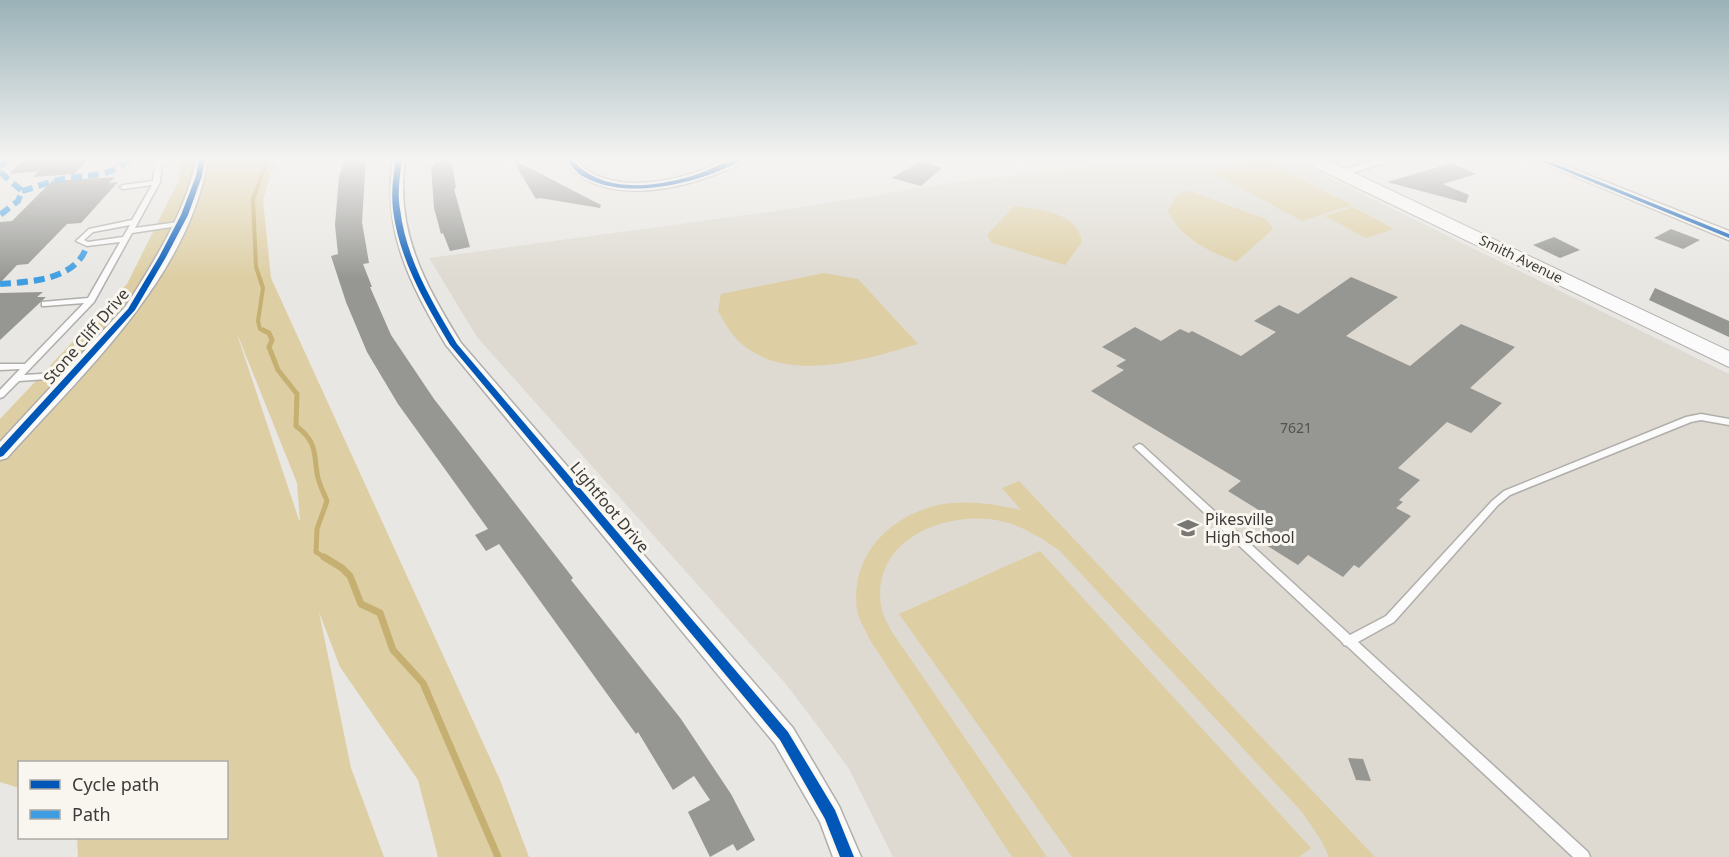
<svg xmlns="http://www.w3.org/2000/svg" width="1729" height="857" font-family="'Noto Sans',sans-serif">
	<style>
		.built { fill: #dedad1 }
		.green { fill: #ddcea3; fill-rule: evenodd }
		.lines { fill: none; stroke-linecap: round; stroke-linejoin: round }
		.stream-far2 { stroke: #c6b071; stroke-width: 4 }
		.stream-far1 { stroke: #c6b071; stroke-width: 5 }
		.stream { stroke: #c6b071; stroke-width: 7 }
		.building { fill: #969693 }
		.lane-casing { stroke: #afaeab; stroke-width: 3 }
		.street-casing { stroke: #afaeab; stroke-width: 3 }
		.secondary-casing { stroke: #afaeab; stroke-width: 2 }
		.lane { fill: #fcfbfb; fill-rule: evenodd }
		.street { fill: #fcfbfb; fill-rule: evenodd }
		.secondary { fill: #fcfbfb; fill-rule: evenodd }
		.quiet { stroke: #3f9ee2; stroke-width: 6; stroke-dasharray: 11 6; stroke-linecap: butt }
		.cycleway-casing { stroke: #f8f6ee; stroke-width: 4 }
		.cycleway { fill: #0057b8; fill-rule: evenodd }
		.labels { text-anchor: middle; stroke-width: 6; stroke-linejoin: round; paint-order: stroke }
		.far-street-label { font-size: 14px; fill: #3c3b39; stroke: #f8f6ee }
		.number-label { font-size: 14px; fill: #525250 }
		.street-label { font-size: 16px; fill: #3c3b39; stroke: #f8f6ee }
		.poi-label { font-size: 16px; fill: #3c3b39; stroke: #f8f6ee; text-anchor: start }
	</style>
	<rect width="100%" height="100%" fill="#e9e7e3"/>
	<!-- built -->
	<path class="built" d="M1159,159H1291L1729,374V857H893L849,769L817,725L785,683L477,337L429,258L791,209L952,183Z"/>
	<!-- green -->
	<g class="green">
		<path d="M180,159H286L272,170L263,200L271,278L500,780L529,857H438L418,780L340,667L319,612L351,768L384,857H78L77,838H226V762H20L19,788L0,782V419L127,284L179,180ZM236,331L297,483L300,521L299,520Z"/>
		<path d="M1260,159L1352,205L1302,221L1211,172Z"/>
		<path d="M1187,190L1266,219L1273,229L1236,262C1209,251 1181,239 1168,211L1175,197Z"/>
		<path d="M1014,206C1038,209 1078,212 1082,242L1065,265L992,243L987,235Z"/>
		<path d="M1353,207L1394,229L1366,238L1325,216Z"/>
		<path d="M824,273L858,279L918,344C866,359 791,384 743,345C732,336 725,323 718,311L721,294Z"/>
		<path d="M1019,481L1375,857H1329L1321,840L1302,812L1060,551C1038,535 1016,522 989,519C935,514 872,544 881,606C882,615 888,624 892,632L1047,857H1012L870,640C866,631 859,620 857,610C850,558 886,519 934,506C963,499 993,504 1021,510L1002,488Z"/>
		<path d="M1040,551L1311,848L1299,857H1072L899,614Z"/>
	</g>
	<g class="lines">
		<!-- stream-far2 -->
		<path class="stream-far2" d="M266,332L260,329L258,321L263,288L256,267L253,199L268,159"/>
		<!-- stream-far1 -->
		<path class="stream-far1" d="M263,330L269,333L272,340L269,347L278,370L297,394L296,426C319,443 313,455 318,478C320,486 324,493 327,501L317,529L316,552L327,559"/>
		<!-- stream -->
		<path class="stream" d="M324,557L342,568L350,576L361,604L380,613L393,650L423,683L498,857"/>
	</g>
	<!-- building -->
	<g class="building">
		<path d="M25,159H89L74,174L33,177L39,171L9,174Z"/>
		<path d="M366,159L362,222L369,263L363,264L372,287H370L391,335L434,399L573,578L571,580L681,719L731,794L755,840L737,851L733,844L710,857L688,812L710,800L694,776L673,790L638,732L636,734L499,544L486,551L475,535L488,529L398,404L367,352L346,302L331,256L338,254L335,225L339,176L345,160Z"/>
		<path d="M451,159L456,188L454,189L470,247L450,251L443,233L441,234L434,208L431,166H434V162Z"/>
		<path d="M512,159L601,205L600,208L540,198L536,199Z"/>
		<path d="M921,161L942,168L921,186L892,178Z"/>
		<path d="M1452,163L1476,174L1443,184L1469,195L1466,203L1387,182Z"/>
		<path d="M115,177L109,183L118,182L81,223L67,224L28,264L17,265L0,283V222L12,221L52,181Z"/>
		<path d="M1671,229L1700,240L1683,249L1654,238Z"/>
		<path d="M1554,237L1580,250L1560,258L1533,245Z"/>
		<path d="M1351,277L1398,297L1346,336L1410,366L1461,324L1515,347L1470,388L1502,403L1471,433L1447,422L1398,468L1420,480L1399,500L1403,502L1396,508L1411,516L1359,568L1354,565L1343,577L1308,555L1298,565L1253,537L1273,519L1228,491L1241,481L1091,391L1124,370L1116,366L1126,360L1102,347L1135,327L1161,341L1180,329L1189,333L1192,331L1241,356L1276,332L1254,321L1279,305L1298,314Z"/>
		<path d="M1655,288L1729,321V337L1649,300Z"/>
		<path d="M43,292L37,297H46L0,340V293Z"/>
		<path d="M1348,758L1363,759L1371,781L1356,780Z"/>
	</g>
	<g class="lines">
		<defs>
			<g id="lane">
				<path d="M156,159H162L160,182L135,228L178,222L181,224L178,226L132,233L94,302L24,375L73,372L76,373L77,375L76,377L19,381L3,397L0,398V390L20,369L0,370V364H25L84,303L45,306H42V302L88,298L120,242L87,246L76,241L89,229L132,220L152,185L123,189L120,187L123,185L153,181ZM130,225L123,237L88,242L84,240L93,232Z"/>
				<path d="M1701,414L1729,419V425L1701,420L1691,422L1510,495L1498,505L1394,622L1358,642L1588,852L1590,857H1573L1347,646L1344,645L1342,642L1134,447L1139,444L1142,445L1350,635L1386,616L1492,501L1504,491L1686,417Z"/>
			</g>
			<g id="street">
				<path d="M196,159H208C188,278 84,372 7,458L0,460V442L125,307L133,295C159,253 187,208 196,159Z"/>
				<path d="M393,159H405C395,231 424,283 461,343L793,728L839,806L861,857H833L820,822L775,744L446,345C410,284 382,231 393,159Z"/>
				<path d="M563,159H575C602,192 657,185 694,173C712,167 728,157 747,159C739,167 724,171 714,175C668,192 596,205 563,159Z"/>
				<path d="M1379,159H1397L1342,176L1336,172Z"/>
				<path d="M1533,159H1548L1729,231V240Z"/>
			</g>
			<path id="secondary" d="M1303,159H1325L1729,351V367L1306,163Z"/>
		</defs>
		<!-- lane casing -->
		<use href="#lane" class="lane-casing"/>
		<!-- street casing -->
		<use href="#street" class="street-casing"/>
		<!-- secondary casing -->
		<use href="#secondary" class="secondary-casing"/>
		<!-- lane -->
		<use href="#lane" class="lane"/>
		<!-- street -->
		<use href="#street" class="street"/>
		<!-- secondary -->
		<use href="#secondary" class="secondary"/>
		<!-- quiet -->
		<g class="quiet">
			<path d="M0,166L8,159"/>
			<path d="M0,172L22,191L18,201L0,215"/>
			<path d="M22,191C36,187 49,182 63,179C84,175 114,177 129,159"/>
			<path d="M0,284C29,282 75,280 86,248"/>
		</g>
		<defs>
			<g id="cycleway">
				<path d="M199,159H205L202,176L188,215L166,257L135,310L3,456L0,457V448L128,309L159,257L181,215L196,176Z"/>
				<path d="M396,159H402C400,176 397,192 400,209C406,259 432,302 457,344L788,732L835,810L854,857H840L825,819L780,740L450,345C425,303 399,259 393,210C391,192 393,176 396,159Z"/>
				<path d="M566,159H572C601,196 661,187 701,173C714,168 730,158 744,159C737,164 727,167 719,171C681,186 625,198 586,178C577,174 572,167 566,159Z"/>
				<path d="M1536,159H1543L1729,234V238Z"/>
			</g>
		</defs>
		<!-- cycleway casing -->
		<use href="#cycleway" class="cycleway-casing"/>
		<!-- cycleway -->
		<use href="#cycleway" class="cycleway"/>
	</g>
	<!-- sky -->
	<linearGradient id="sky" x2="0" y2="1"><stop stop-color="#9ab2b8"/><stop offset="0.57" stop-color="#f5f4f2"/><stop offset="1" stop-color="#f5f4f2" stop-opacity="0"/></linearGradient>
	<rect width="1729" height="279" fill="url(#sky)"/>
	<!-- icons -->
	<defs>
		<symbol id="school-bare" viewBox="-9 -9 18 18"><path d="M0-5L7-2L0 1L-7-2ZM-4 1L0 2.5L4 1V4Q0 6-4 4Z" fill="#797774" stroke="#f8f6ee" stroke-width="2.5" paint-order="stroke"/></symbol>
	</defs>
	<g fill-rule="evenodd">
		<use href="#school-bare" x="1173" y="513" width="30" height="30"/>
	</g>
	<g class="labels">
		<!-- far-street labels -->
		<g class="far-street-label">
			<text transform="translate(1521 259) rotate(26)" y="5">Smith Avenue</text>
		</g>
		<!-- number labels -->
		<g class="number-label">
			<text x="1296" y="433">7621</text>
		</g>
		<!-- street labels -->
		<g class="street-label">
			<text transform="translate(86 336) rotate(-49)" y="6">Stone Cliff Drive</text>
			<text transform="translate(610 507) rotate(50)" y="6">Lightfoot Drive</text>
		</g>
		<!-- poi labels -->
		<g class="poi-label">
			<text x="1205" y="525">Pikesville<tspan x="1205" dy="18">High School</tspan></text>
		</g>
	</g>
	<!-- legend -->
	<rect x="18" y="761" width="210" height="78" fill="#f8f6ee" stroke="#adaba6" stroke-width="1.5"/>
	<rect x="30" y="780" width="30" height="9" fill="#0057b8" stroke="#adaba6" stroke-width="1.5"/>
	<text x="72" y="791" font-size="18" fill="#3c3b39">Cycle path</text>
	<rect x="30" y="810" width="30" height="9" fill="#3f9ee2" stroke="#adaba6" stroke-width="1.5"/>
	<text x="72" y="821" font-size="18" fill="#3c3b39">Path</text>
</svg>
